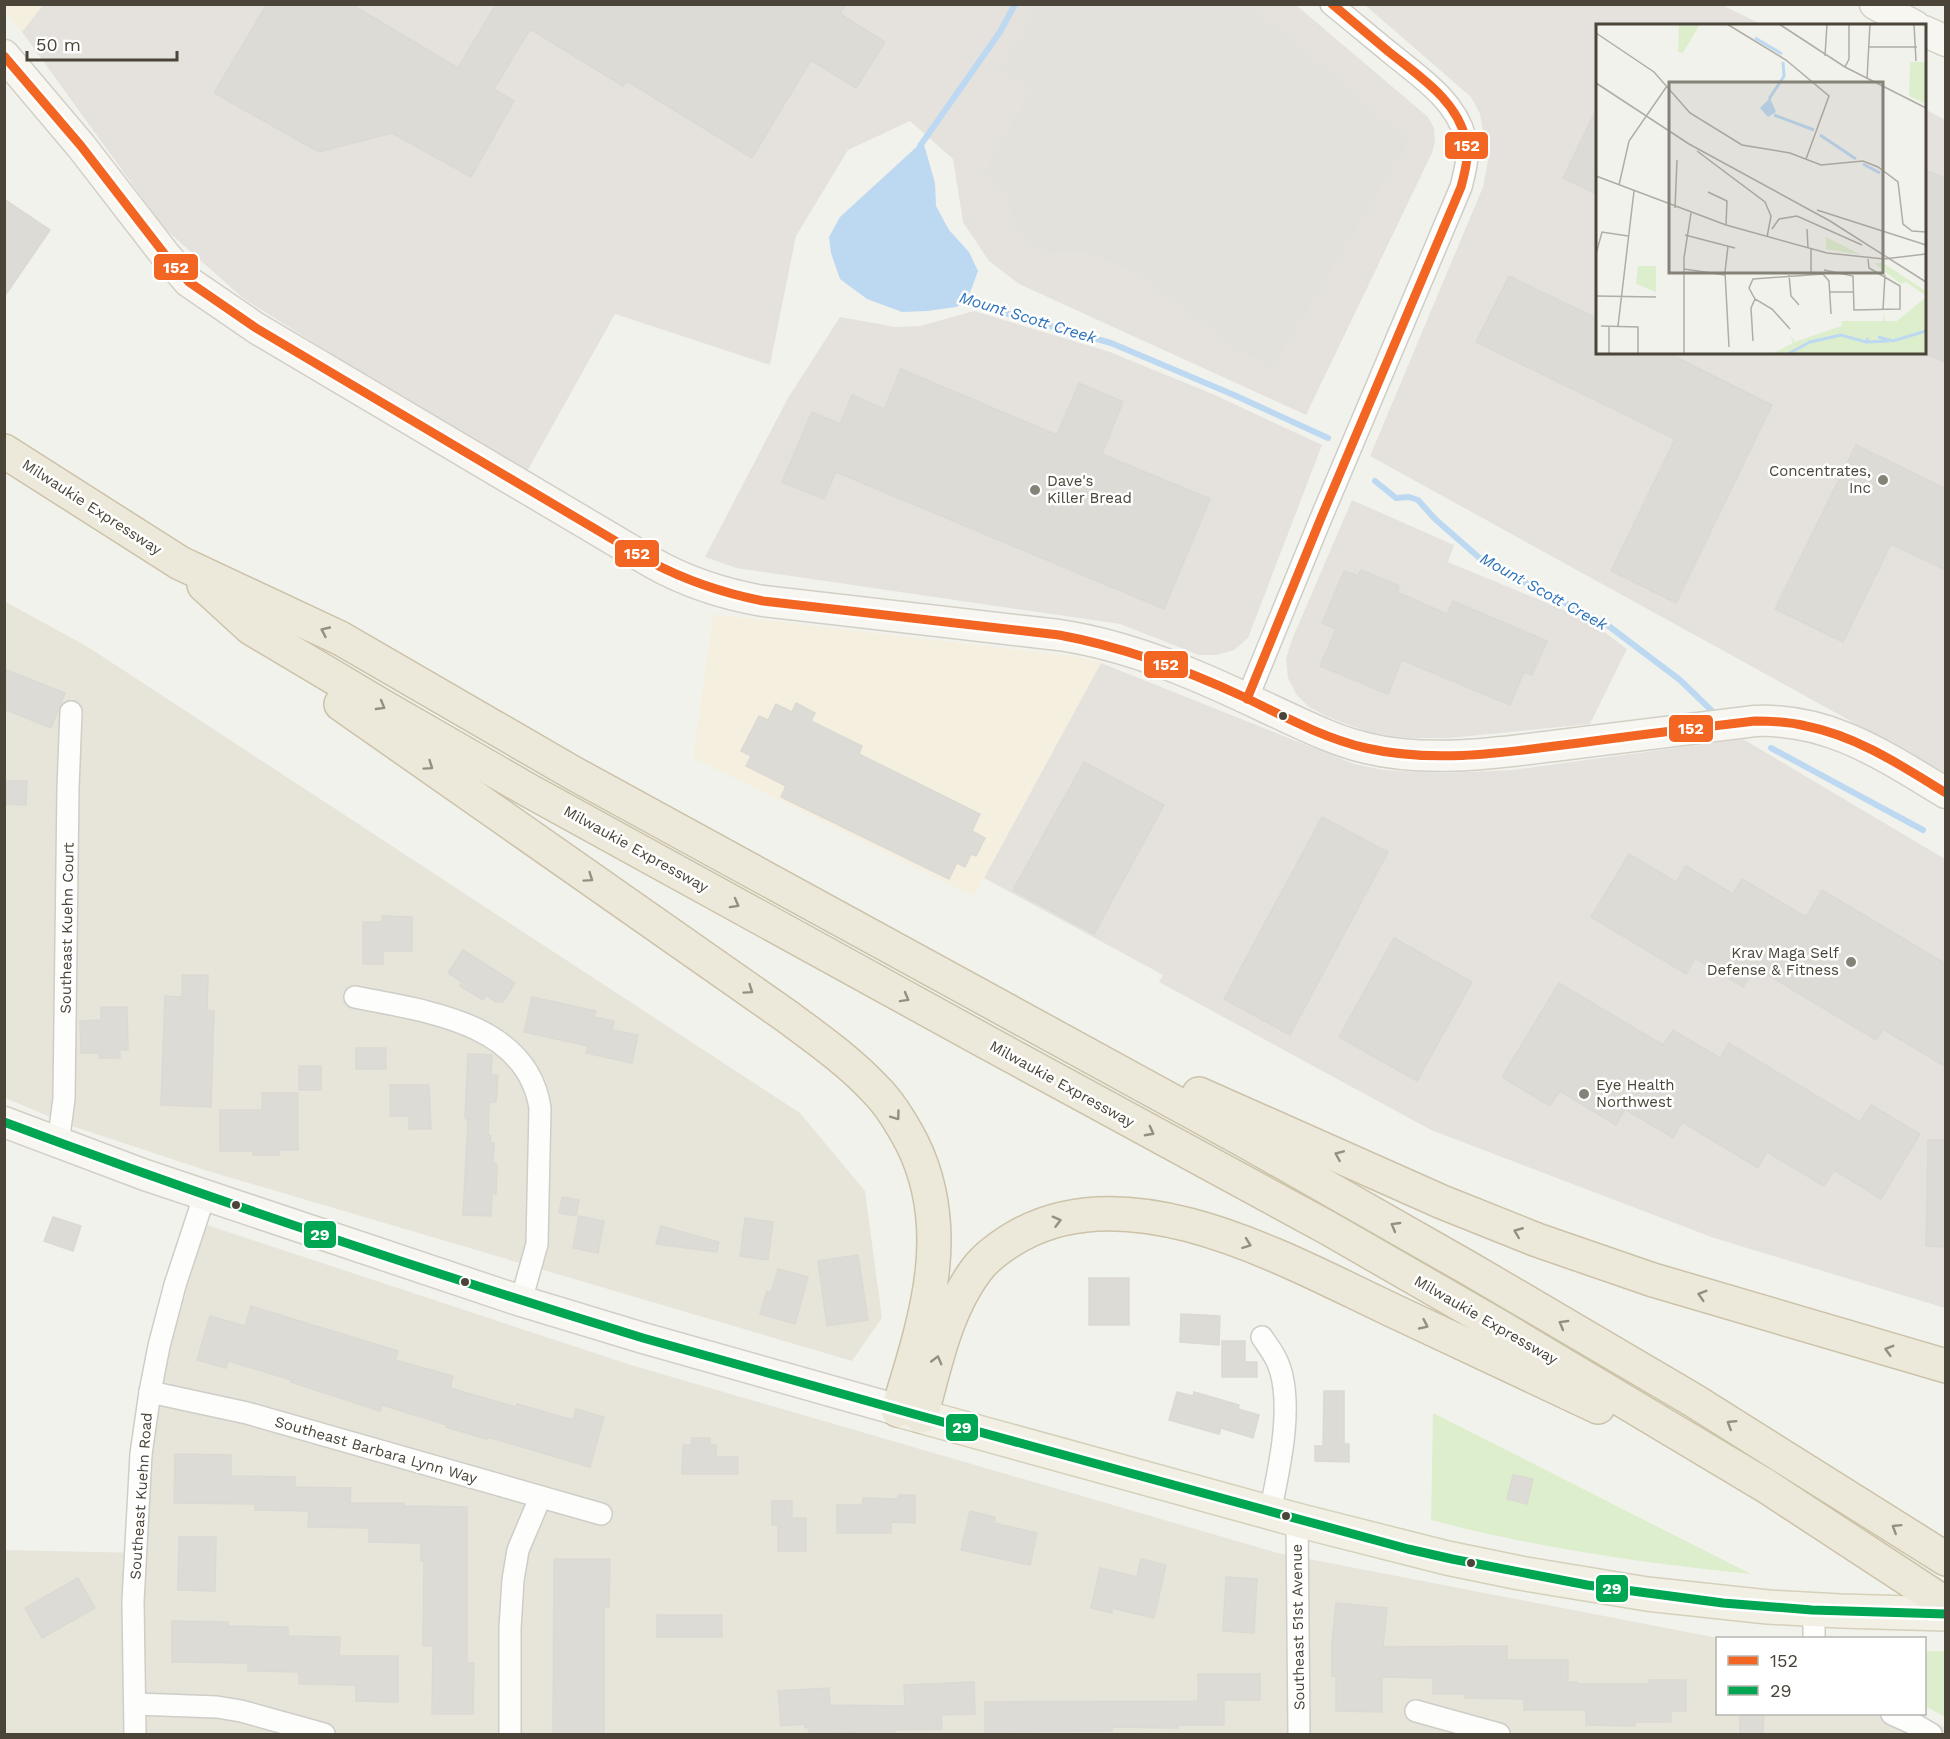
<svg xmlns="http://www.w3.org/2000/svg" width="1950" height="1739" font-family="'Work Sans',sans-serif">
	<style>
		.residential { fill: #e7e4da }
		.commercial { fill: #f5efe0 }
		.industrial { fill: #e5e2dd }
		.green { fill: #ddeecd }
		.parking { fill: #e2e1dc }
		.water { fill: #bdd8f1 }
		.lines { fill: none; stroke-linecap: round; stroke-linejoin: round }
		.stream { stroke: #bdd8f1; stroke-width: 6 }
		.building { fill: #dcdbd5; stroke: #dbd9d3; stroke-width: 1.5 }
		.street-casing { stroke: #cecdc7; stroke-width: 24 }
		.secondary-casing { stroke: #d2cfc4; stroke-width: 33 }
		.primary-casing { stroke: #d5d0ba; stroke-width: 36 }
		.highway-casing { stroke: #cbc2a8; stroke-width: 36 }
		.street { stroke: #fdfdfc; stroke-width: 21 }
		.secondary { stroke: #f7f6f0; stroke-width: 30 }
		.primary { stroke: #f2efe5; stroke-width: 33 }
		.highway { stroke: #ede9da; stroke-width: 33 }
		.bus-1-casing { stroke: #fff; stroke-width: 14 }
		.bus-2-casing { stroke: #fff; stroke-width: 14 }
		.bus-1 { stroke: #f26522; stroke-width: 9 }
		.bus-2 { stroke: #00a651; stroke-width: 9 }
		.oneway { stroke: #938f81 }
		.poi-dot { fill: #858277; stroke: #fff; stroke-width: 2 }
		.bus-dot { fill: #4a4538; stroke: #fff; stroke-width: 2 }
		.labels { text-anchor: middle; stroke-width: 5; stroke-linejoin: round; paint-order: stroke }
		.poi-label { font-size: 15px; fill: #4a4538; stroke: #fff; text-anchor: end }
		.street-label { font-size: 15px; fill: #4a4538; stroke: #fff }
		.water-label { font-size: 16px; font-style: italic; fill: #2c72ba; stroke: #fff }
		.inset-river { fill: none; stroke: #bdd8f1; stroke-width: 3 }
		.inset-road { fill: none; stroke: #afada5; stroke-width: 1.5 }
		.view { fill: #858277; fill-opacity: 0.15; stroke: #858277; stroke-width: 3 }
		.inset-edge { fill: none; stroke: #4a4538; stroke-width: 3 }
		.line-badge { stroke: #fff; stroke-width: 2 }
		.badge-label { font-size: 16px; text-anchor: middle; font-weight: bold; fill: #fff }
	</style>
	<rect width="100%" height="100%" fill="#f2f2ed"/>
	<!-- residential -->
	<g class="residential">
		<path d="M4,601L88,647L800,1113L865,1191L882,1318L852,1361L208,1171L72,1126L5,1098Z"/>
		<path d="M207,1225L631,1365L1278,1553L1718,1638V1714H1920L1946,1728L1945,1734H5V1550L145,1553L150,1457L168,1346Z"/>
	</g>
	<!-- commercial -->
	<g class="commercial">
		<path d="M5,5H44L22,32L5,13Z"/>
		<path d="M713,614L1079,657L1101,663L974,896L693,758Z"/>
	</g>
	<!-- industrial -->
	<g class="industrial">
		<path d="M44,4L1296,5L1428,117L1434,128L1435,142L1432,153L1306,415L1019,284L989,261L963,222L953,159L910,121L848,150L796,236L770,365L615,314L525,475L244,299L164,228L22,32Z"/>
		<path d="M1365,5H1722L1763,25L1598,26V352H1924L1925,109L1945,120V773L1370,456L1483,187L1488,161L1480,114L1471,97Z"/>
		<path d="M974,311L1110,352L1215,395L1322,445L1248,638L1234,650L1216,655H1199L1120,624L736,568L705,557L788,398L840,317L896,327L920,326Z"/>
		<path d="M1352,500L1454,545L1448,562L1588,620L1627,649L1590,724L1450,738H1406L1368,732L1328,717L1309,707L1296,694L1288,678L1286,659L1291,642Z"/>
		<path d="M1101,663L1354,764L1384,770L1445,773L1512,770L1743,739L1945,859V1308L1714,1238L1431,1130L1159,982L1163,975L984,878Z"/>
	</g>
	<!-- green -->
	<g class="green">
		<path d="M1433,1413L1751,1574C1643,1563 1536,1548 1431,1520Z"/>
		<path d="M1925,1651H1945V1717L1925,1706Z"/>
	</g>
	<!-- parking -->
	<path class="parking" d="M1039,5H1245L1263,17L1360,96L1378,117L1410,138L1272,368L1237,349L1140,275L1116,263L1079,250L1048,252L1018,233L1009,202L985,170L1032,89L1000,70Z"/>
	<!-- water -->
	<path class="water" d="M923,141L935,183L936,206L949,230L969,252L978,271L967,301L956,307L927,311L902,312L867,299L840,279L831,253L829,237L840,217Z"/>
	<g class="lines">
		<!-- stream -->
		<g class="stream">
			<path d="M920,146L1000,32L1015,4"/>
			<path d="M960,297L1005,313L1111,343L1234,395L1328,438"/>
			<path d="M1375,481L1396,498L1409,497L1418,500L1435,519L1483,561L1606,624L1680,680L1711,710"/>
			<path d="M1771,748L1923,830"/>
		</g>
	</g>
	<!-- building -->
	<g class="building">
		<path d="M267,4H351L458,68L496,4H846L840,14L885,42L856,88L811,60L752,158L627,81L623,86L530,29L494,89L514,101L471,177L392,133L319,152L214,93Z"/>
		<path d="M1598,106V195L1563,178Z"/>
		<path d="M1924,169L1946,179V363L1924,353Z"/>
		<path d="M4,199L50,230L4,297Z"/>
		<path d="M1509,276L1598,319V352H1666L1772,405L1676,603L1611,571L1675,439L1476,342Z"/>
		<path d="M901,369L1057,435L1079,383L1123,402L1102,454L1210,499L1164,609L836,472L824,499L782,482L812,412L840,424L852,395L884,409Z"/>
		<path d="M1856,445L1946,489V570L1891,544L1843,642L1775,609Z"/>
		<path d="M1361,570L1399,586L1397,592L1447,614L1453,601L1547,641L1532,675L1524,672L1510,705L1402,660L1388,694L1320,666L1336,629L1322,623L1344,571L1358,576Z"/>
		<path d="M4,669L65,693L51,728L4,709Z"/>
		<path d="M796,703L815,713L811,721L862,746L859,754L980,814L972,831L985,838L976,856L971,854L965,867L957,863L949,879L781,797L786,786L746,766L751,756L741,751L759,716L768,720L776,704L792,712Z"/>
		<path d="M1084,762L1164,805L1094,934L1013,890Z"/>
		<path d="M4,781H27L26,805L4,804Z"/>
		<path d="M1322,817L1388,852L1290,1035L1224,999Z"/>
		<path d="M1629,854L1676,882L1686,866L1733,894L1742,879L1806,917L1822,890L1946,964V1067L1883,1029L1876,1040L1755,967L1743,987L1695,958L1686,974L1591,917Z"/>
		<path d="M382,916L412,917V951H383V964H363V922H382Z"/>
		<path d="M1394,938L1472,982L1417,1081L1339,1037Z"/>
		<path d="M463,950L515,983L503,1002H496L486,995L483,1000L460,986L462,982L448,973Z"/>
		<path d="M182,975H208L207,1010L214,1011L211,1107L161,1105L165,996L182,997Z"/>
		<path d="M1559,983L1663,1045L1673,1030L1720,1058L1729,1043L1860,1122L1871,1105L1920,1134L1881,1199L1834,1170L1824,1186L1767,1152L1758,1168L1682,1122L1673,1138L1625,1109L1616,1125L1560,1091L1550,1106L1502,1077Z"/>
		<path d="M532,997L596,1011L594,1017L614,1021L612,1030L638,1035L632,1063L586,1053L588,1046L524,1032Z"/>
		<path d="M101,1007H127L128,1050H120V1058H99V1053H81L80,1021L101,1020Z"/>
		<rect x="356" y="1048" width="30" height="21"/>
		<path d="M468,1054L492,1055L491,1075H498L496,1102H489L488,1135L491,1136L490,1143H494L493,1163L497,1164L496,1194L492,1193L491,1216L463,1215L468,1119L465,1118Z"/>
		<rect x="299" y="1066" width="22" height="24"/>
		<path d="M390,1085H429L431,1129H409V1116H390Z"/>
		<path d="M262,1093H298V1150H279V1155H253V1151H220V1110H262Z"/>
		<path d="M1928,1140H1946V1247L1926,1246Z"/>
		<path d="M562,1197L579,1200L576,1216L559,1213Z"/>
		<path d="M579,1216L604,1221L598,1253L573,1248Z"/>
		<path d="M53,1217L81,1226L73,1251L44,1241Z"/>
		<path d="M745,1218L773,1222L768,1260L740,1256Z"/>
		<path d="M661,1226L719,1242L717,1252L656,1244Z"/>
		<path d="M858,1255L868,1320L827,1326L818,1261Z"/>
		<path d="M778,1269L808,1277L795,1324L760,1314L767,1291L771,1293Z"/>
		<rect x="1089" y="1278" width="40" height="47"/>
		<path d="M251,1306L398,1351L395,1360L453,1376L450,1388L516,1407L517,1404L573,1420L576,1409L604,1417L590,1467L488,1437L487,1439L446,1427L447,1425L382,1405L380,1411L291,1382L292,1380L228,1361L226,1368L197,1360L210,1316L245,1326Z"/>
		<path d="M1181,1314L1220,1316L1219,1345L1180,1342Z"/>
		<path d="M1222,1341H1245V1362H1257V1377H1222Z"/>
		<path d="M1324,1391H1344V1444H1349V1462L1315,1461V1446H1323Z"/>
		<path d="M1177,1392L1193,1396L1194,1392L1239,1405L1238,1409L1259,1415L1253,1438L1221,1428L1219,1434L1169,1420Z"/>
		<path d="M692,1438H710V1445H716V1457H738V1474H682L683,1445H692Z"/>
		<path d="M175,1454L231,1455V1476L295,1477V1487L351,1488L350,1503H404V1506L467,1507V1663H474L473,1714H432L433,1646H423L424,1561H421V1543L369,1542V1528L308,1527L309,1511L255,1510V1504L174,1503Z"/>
		<path d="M1513,1475L1533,1479L1527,1504L1507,1499Z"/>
		<path d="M898,1495H915V1523L891,1522V1533H837V1505H862L863,1498L898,1499Z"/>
		<path d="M772,1501H792V1518H806V1551H778V1525H772Z"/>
		<path d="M970,1511L995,1517L994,1523L1037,1533L1030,1565L961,1550Z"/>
		<path d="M179,1537H216L215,1591L178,1590Z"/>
		<path d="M554,1559H610L609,1607H604V1734H553Z"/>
		<path d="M1141,1559L1166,1565L1154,1618L1112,1608V1613L1091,1608L1100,1568L1137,1577Z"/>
		<path d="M1226,1577L1257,1579L1254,1633L1223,1631Z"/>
		<path d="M78,1578L95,1608L42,1638L25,1608Z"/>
		<path d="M1336,1603L1387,1608L1383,1647L1507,1646V1660H1568V1682H1577V1684H1649V1680H1686V1711H1671V1722H1635V1726L1586,1725V1710H1524V1699L1465,1698V1694H1433V1678L1382,1677V1712L1336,1711V1676H1332V1643Z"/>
		<rect x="657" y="1615" width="65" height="22"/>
		<path d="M172,1621L228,1622V1626L288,1627V1636L340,1637L339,1656H398V1702L356,1701V1685L299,1684V1672L248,1671V1663L172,1662Z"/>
		<path d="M1198,1674H1260V1700H1224V1725H1178V1728L1112,1727V1731L985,1732V1702L1198,1701Z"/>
		<path d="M974,1682L975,1714L941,1715L942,1729L895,1730V1734H858V1732L809,1734L808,1727L805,1728V1724L781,1726L778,1691L829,1688L830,1705L905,1706L904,1685Z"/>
		<path d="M1740,1713H1764L1763,1734H1740Z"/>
	</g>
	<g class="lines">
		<defs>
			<g id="street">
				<path d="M1247,699L1321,518L1461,187C1465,171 1470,154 1465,137C1456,101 1420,77 1393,55C1372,38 1352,21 1331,4"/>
				<path d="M355,997C424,1011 527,1022 540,1108L537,1244L521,1301"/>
				<path d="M58,1143L64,1099L68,788L71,712"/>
				<path d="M1262,1337C1267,1345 1273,1352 1277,1361C1295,1401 1279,1470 1270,1512"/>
				<path d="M150,1392L247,1413L601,1514"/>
				<path d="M1297,1520L1299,1734"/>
				<path d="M1814,1610V1638"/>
				<path d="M136,1704L217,1707L241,1711L324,1734"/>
				<path d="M1416,1711L1499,1734"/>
				<path d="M1892,1714L1914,1724L1931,1734"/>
				<path d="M135,1734L133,1601L141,1454L150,1392L159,1346L175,1285L205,1194"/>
				<path d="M510,1734V1628L513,1580L518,1550L540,1498"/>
			</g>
			<g id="secondary">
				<path d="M1875,4L1915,26"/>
				<path d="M1924,31L1946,41"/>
				<path d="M4,55L81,146L166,256L189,282L256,328L651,562C686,582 723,594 763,601L1059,635C1133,646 1202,677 1269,709C1300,723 1332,740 1366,748C1431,764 1504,752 1569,744C1631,736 1693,729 1755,721C1830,718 1884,756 1946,793"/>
				<path d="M4,1122L145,1175L521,1301L643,1338L898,1410"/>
			</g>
			<path id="primary" d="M898,1410L1297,1520L1447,1558L1520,1573L1647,1594L1768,1607L1840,1611L1946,1614"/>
			<g id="highway">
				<path d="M4,451L180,563L340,638L573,773L1247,1142L1470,1269L1693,1400L1946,1559"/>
				<path d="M204,585L251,628L382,706L528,790L988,1043L1328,1228L1500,1327L1766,1486L1946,1604"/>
				<path d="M341,704L788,1017C819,1040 850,1062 876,1090C891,1105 902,1124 912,1143C956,1231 925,1322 898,1410"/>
				<path d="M1199,1094L1442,1202L1537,1240L1653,1280L1946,1366"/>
				<path d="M921,1416C935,1366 945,1311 977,1269C988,1255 1004,1244 1020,1235C1135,1172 1291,1263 1396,1312C1464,1344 1531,1376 1598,1407"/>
			</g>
		</defs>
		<!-- street casing -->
		<use href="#street" class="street-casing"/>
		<!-- secondary casing -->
		<use href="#secondary" class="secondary-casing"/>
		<!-- primary casing -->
		<use href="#primary" class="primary-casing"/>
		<!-- highway casing -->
		<use href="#highway" class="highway-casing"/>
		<!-- street -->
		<use href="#street" class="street"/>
		<!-- secondary -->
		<use href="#secondary" class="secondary"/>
		<!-- primary -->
		<use href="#primary" class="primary"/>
		<!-- highway -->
		<use href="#highway" class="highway"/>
		<defs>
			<g id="bus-1">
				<path d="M4,56L81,146L166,256L189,282L256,328L651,562C687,581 723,593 763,601L1059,635C1124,647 1184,669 1244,697C1283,716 1323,738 1366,748C1436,764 1508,752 1579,743C1637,735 1696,728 1755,721C1772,721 1789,722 1806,726C1857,736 1902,766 1946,793"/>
				<path d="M1247,699L1321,518L1461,187C1465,172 1469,157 1466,141C1458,101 1419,76 1389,52C1370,36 1351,20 1332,4"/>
			</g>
			<path id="bus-2" d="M4,1122C215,1201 428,1272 643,1338L921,1416L1408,1549L1452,1559L1587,1585L1723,1603L1812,1610L1946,1614"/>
		</defs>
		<!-- bus-1 casing -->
		<use href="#bus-1" class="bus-1-casing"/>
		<!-- bus-2 casing -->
		<use href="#bus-2" class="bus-2-casing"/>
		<!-- bus-1 -->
		<use href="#bus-1" class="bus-1"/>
		<!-- bus-2 -->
		<use href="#bus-2" class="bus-2"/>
	</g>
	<!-- one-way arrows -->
	<defs><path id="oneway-chevron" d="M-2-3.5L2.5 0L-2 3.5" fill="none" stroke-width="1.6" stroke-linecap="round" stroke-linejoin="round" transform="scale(1.5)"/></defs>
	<g class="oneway">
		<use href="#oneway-chevron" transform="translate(325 631) rotate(-155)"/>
		<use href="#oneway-chevron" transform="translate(381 706) rotate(30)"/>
		<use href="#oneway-chevron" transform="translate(429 766) rotate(35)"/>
		<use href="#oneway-chevron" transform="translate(589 878) rotate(35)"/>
		<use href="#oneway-chevron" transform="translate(735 904) rotate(29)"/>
		<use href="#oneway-chevron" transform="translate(749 990) rotate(35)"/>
		<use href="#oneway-chevron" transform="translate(905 998) rotate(29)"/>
		<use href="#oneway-chevron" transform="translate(896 1116) rotate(54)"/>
		<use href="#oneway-chevron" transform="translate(1150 1132) rotate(28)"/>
		<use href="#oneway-chevron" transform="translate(1339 1155) rotate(-157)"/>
		<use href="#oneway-chevron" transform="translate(1057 1221) rotate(-15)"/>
		<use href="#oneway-chevron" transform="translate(1395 1226) rotate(-150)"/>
		<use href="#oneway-chevron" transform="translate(1518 1232) rotate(-158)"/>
		<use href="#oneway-chevron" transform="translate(1247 1244) rotate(20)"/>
		<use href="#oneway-chevron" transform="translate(1702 1295) rotate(-163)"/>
		<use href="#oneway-chevron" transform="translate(1563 1324) rotate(-150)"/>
		<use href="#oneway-chevron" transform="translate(1424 1325) rotate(25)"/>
		<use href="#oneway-chevron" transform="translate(1889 1350) rotate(-164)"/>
		<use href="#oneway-chevron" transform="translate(937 1360) rotate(-75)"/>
		<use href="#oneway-chevron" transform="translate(1731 1424) rotate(-148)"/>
		<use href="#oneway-chevron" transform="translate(1896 1528) rotate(-148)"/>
	</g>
	<!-- markers -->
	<g class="poi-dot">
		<circle cx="1883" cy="480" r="6"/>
		<circle cx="1035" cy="490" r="6"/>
		<circle cx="1851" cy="962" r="6"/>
		<circle cx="1584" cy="1094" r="6"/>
	</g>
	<g class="bus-dot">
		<circle cx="1283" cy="716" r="5"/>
		<circle cx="236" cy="1205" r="5"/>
		<circle cx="465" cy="1282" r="5"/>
		<circle cx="1286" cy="1516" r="5"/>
		<circle cx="1471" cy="1563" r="5"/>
	</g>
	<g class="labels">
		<!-- poi labels -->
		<g class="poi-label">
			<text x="1871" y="476">Concentrates,<tspan x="1871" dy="17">Inc</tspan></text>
			<text x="1047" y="486" text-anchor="start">Dave's<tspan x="1047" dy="17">Killer Bread</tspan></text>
			<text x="1839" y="958">Krav Maga Self<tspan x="1839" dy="17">Defense &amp; Fitness</tspan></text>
			<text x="1596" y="1090" text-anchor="start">Eye Health<tspan x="1596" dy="17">Northwest</tspan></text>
		</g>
		<!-- street labels -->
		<g class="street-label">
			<text transform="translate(92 507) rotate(33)" y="5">Milwaukie Expressway</text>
			<text transform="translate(636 849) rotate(29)" y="5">Milwaukie Expressway</text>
			<text transform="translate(67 928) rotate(-89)" y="5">Southeast Kuehn Court</text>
			<text transform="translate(1062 1084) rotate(29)" y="5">Milwaukie Expressway</text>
			<text transform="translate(1486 1320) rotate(30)" y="5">Milwaukie Expressway</text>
			<text transform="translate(376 1450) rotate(16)" y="5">Southeast Barbara Lynn Way</text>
			<text transform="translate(141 1496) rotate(-86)" y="5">Southeast Kuehn Road</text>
			<text transform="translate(1298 1627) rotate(-91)" y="5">Southeast 51st Avenue</text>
		</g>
		<!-- water labels -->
		<g class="water-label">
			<text transform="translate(1028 317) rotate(17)" y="6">Mount Scott Creek</text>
			<text transform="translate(1544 591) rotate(29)" y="6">Mount Scott Creek</text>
		</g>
	</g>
	<!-- overview -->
	<g transform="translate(1596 24)">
		<rect width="330" height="330" fill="#f2f2ed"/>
		<path d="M83,0H104L87,29L82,28ZM314,38H330V80L313,72ZM230,213L265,231L230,225ZM278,239H287L330,267V272L310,258L305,260ZM42,242H60V268L40,260ZM330,273V330H176L197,319L194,310L199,318L245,302L246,297H287L288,287L289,297H301Z" fill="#ddeecd"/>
		<path d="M174,74L180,88L172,93L164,84Z" fill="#bdd8f1"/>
		<path class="inset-river" d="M159,14L186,30M173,75L188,52L187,38M178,91L218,106M224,111L260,135M267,140L284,149M282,313L297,317L330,307M271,318L293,317M192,330L214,318L245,311L270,318L272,314"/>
		<path class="inset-road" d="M131,0L190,36L233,72L210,135M183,0L249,43L330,84M318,0L320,37M0,9L58,48L94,89L146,121L194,129L225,141L267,137L282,143L302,158L307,200L316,207L330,208M273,23H321M229,32L231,0M249,43L253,35V0M271,55L274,0M0,59L93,120L234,197L330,258M101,127L169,178L175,192L171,213M0,152L130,201L231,229L288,235L330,230M23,161L33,117L71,62M112,168L131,177L130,201M79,184L81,136M221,186L330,221M176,205L183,195L201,192L266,221M211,205L212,224M89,211L139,224M132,222L129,248L133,323M215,225V251M0,230L6,208L32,212M88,245L129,251M228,246L257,252L258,286L304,285V262L273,244L272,235M193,251L195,272L203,281M234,268H258M0,272L60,273M287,286L289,251M5,302L42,303V330M22,302L38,167M194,305L176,285L159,275L153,264L157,255L227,250L233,257L235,290M157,317L155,284L159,275M13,330V302M88,330V234L95,189"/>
		<path class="view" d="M73,58H287V249H73Z"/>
		<rect width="330" height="330" class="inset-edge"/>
	</g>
	<g class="line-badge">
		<rect x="1444" y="131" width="45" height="29" rx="6" fill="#f26522"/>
		<rect x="153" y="253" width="46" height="28" rx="6" fill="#f26522"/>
		<rect x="614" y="539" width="46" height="29" rx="6" fill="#f26522"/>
		<rect x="1143" y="650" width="46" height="29" rx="6" fill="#f26522"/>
		<rect x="1668" y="714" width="46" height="29" rx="6" fill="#f26522"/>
		<rect x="303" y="1220" width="34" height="29" rx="6" fill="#00a651"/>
		<rect x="945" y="1413" width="34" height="29" rx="6" fill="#00a651"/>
		<rect x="1595" y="1574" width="34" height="29" rx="6" fill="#00a651"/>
	</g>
	<g class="badge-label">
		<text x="1467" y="151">152</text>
		<text x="176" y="273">152</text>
		<text x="637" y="559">152</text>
		<text x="1166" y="670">152</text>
		<text x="1691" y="734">152</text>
		<text x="320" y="1240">29</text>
		<text x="962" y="1433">29</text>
		<text x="1612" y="1594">29</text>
	</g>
	<!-- border -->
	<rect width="1950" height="1739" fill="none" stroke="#4a4538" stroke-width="12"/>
	<!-- legend -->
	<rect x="1716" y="1637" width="210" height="78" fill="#ffffff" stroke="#b7b5af" stroke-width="1.5"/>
	<rect x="1728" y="1656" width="30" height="9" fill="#f26522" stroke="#b7b5af" stroke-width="1.5"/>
	<text x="1770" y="1667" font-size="18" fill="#4a4538">152</text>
	<rect x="1728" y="1686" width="30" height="9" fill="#00a651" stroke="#b7b5af" stroke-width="1.5"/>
	<text x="1770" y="1697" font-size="18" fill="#4a4538">29</text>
	<!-- scale -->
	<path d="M27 51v9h150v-9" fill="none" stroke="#4a4538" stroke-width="3"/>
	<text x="36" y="51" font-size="18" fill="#4a4538" stroke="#ffffff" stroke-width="4.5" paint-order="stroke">50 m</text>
</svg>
